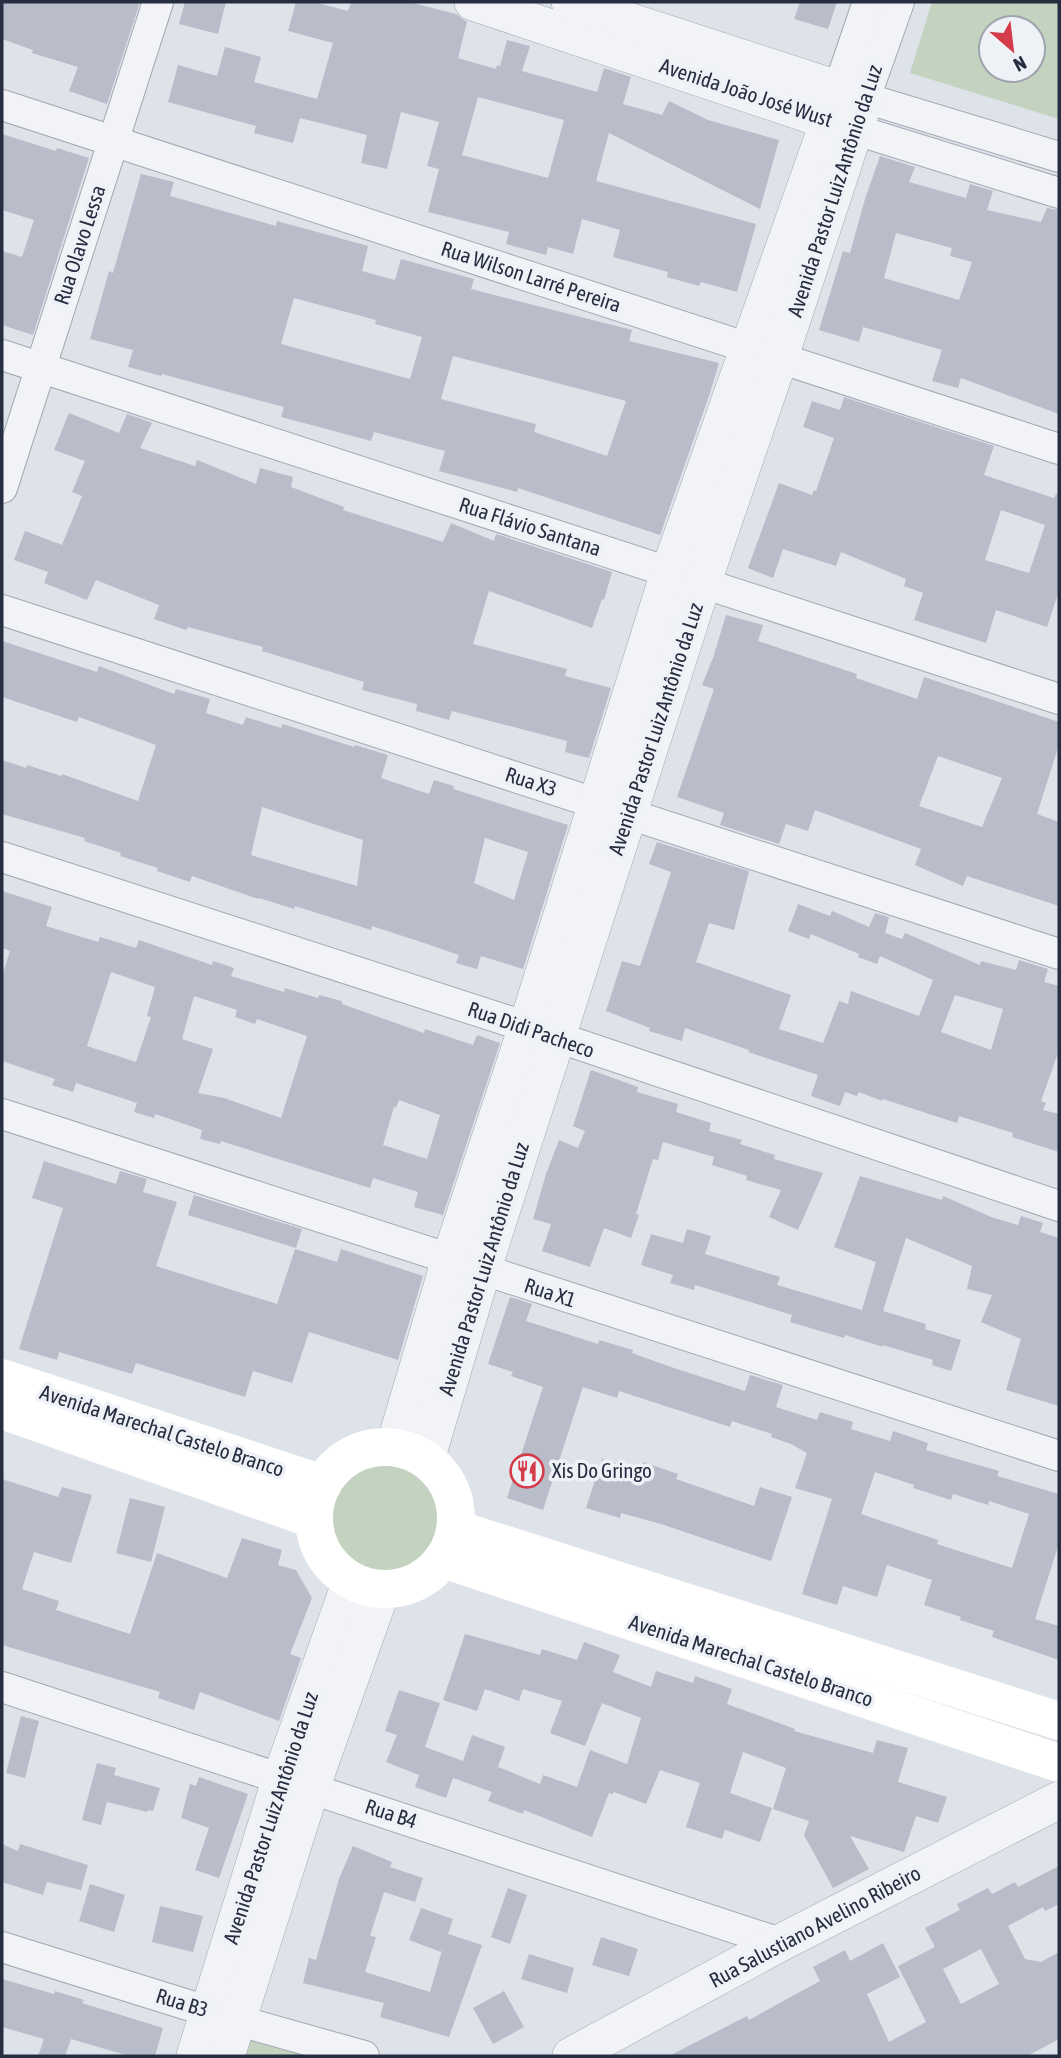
<svg xmlns="http://www.w3.org/2000/svg" width="1061" height="2058" font-family="'Asap Condensed',sans-serif">
	<style>
		.green { fill: #c3d3bf; fill-rule: evenodd }
		.building { fill: #b8bdc9; fill-rule: evenodd }
		.lines { fill: none; stroke-linecap: round; stroke-linejoin: round }
		.minor-casing { stroke: #a3a8b3; stroke-width: 32 }
		.tertiary-casing { stroke: #a3a8b3; stroke-width: 38 }
		.minor { stroke: #f1f3f7; stroke-width: 30 }
		.tertiary { stroke: #f1f3f7; stroke-width: 37 }
		.secondary { stroke: #fff; stroke-width: 38 }
		.labels { text-anchor: middle; stroke-width: 7; stroke-linejoin: round; paint-order: stroke }
		.street-label { font-size: 21px; fill: #272e41; stroke: #eef1f6 }
		.poi-label { font-size: 21px; fill: #272e41; stroke: #eef1f6; text-anchor: start }
	</style>
	<rect width="100%" height="100%" fill="#dee2e9"/>
	<!-- green -->
	<g class="green">
		<path d="M932,2H1059V119L910,73ZM991,28H1033V70H991Z"/>
		<circle cx="384" cy="1522" r="57"/>
		<path d="M240,2035L320,2056H234Z"/>
	</g>
	<!-- building -->
	<g class="building">
		<path d="M2,2H140L107,104L69,91L78,67L32,53L33,50L2,39Z"/>
		<path d="M185,2H226L218,34L179,24Z"/>
		<path d="M296,2H314L348,11L351,2H409L456,14L467,22L458,58L496,69L497,65L500,66L507,40L530,46L522,71L597,92L604,68L631,77L623,104L662,115L669,101L708,120L779,140L760,209L609,133L596,181L756,224L737,292L701,282L699,286L667,277L668,272L613,257L620,230L582,219L573,254L548,247L546,255L506,244L509,232L428,212L439,169L427,166L439,122L401,112L387,169L361,163L367,135L300,118L293,143L254,133L256,126L168,102L178,65L217,76L225,47L261,57L254,82L317,99L333,43L288,31ZM478,97L564,120L548,178L462,155Z"/>
		<path d="M800,2H837L828,29L794,19Z"/>
		<path d="M2,134L56,151L57,148L89,158L33,335L2,325V251L22,257L34,220L2,210Z"/>
		<path d="M880,156L915,167L909,182L966,198L970,184L993,191L987,210L1041,222L1047,208L1059,210V414L961,378L958,388L932,381L942,350L863,327L859,342L819,330L843,251L850,253L865,199ZM896,233L952,248L950,256L972,262L959,300L884,278Z"/>
		<path d="M141,174L174,182L170,196L276,226L277,221L368,246L362,271L395,280L401,259L474,279L471,289L632,330L629,341L719,363L710,393L660,535L518,488L517,492L439,471L445,451L374,432L371,441L315,426L281,417L284,407L162,374L161,376L128,367L133,350L90,339L109,271L113,273ZM294,298L376,320L375,324L422,337L410,379L281,344ZM453,356L626,401L607,456L534,432L536,424L441,399Z"/>
		<path d="M844,397L994,446L984,475L1054,498L1056,494H1059V591L1047,627L996,610L986,643L914,620L923,593L904,586L906,579L841,552L836,566L783,549L773,578L748,568L779,483L812,495L814,490L816,491L834,438L803,427L812,401L840,410ZM1001,510L1045,525L1029,573L985,560Z"/>
		<path d="M69,413L119,433L127,414L142,419L152,423L140,448L195,466L197,460L256,484L260,468L293,477L291,487L344,507L343,510L443,542L451,523L494,541L496,534L612,572L604,600L602,599L592,628L489,591L473,644L567,669L565,676L611,688L589,758L565,752L567,741L452,711L449,720L416,711L417,704L362,690L364,682L262,651L263,647L188,627L186,630L154,619L159,605L96,580L87,600L44,583L48,572L14,560L25,531L62,545L82,496L72,492L85,461L54,450Z"/>
		<path d="M726,615L763,625L758,641L857,674L856,678L917,699L924,677L1059,722V745L1037,814L1059,822V906L967,876L963,886L915,865L921,849L815,810L808,831L786,824L779,844L720,825L724,813L677,797L714,689L702,685L713,658ZM938,756L1002,778L982,827L919,806Z"/>
		<path d="M2,641L97,672L99,666L174,694L176,689L210,699L206,713L243,725L246,717L281,728L283,724L354,747L355,745L388,755L381,778L429,794L434,780L454,786L453,789L568,825L523,969L481,956L477,969L456,963L459,955L427,944L372,926L371,930L295,906L294,909L259,898L258,899L192,876L190,882L157,871L158,868L120,856L121,853L84,841L85,838L2,814V760L26,768L27,765L61,776L62,774L138,801L156,745L79,717L77,722L2,697ZM262,807L363,840L357,886L251,855ZM485,838L528,852L514,900L474,883Z"/>
		<path d="M657,842L749,871L734,930L709,923L696,962L791,995L779,1029L823,1043L839,1001L848,1004L851,991L919,1016L933,980L880,956L877,964L858,957L859,954L811,934L809,939L788,931L798,904L830,916L832,911L869,927L875,913L889,917L885,933L902,939L905,933L980,965L981,961L1016,970L1019,960L1048,969L1044,982L1059,986V1050L1041,1101L1046,1103L1043,1110L1059,1114V1152L1012,1137L1013,1133L959,1116L957,1123L883,1099L882,1101L859,1092L857,1096L845,1092L840,1106L811,1096L818,1075L769,1059L748,1052L749,1050L685,1028L682,1041L649,1031L650,1028L606,1011L622,961L640,966L671,872L649,864ZM955,995L1003,1009L991,1050L941,1032Z"/>
		<path d="M2,891L52,907L46,926L98,942L100,937L136,948L139,940L212,965L213,961L234,968L231,976L284,992L285,988L318,998L319,995L342,1001V1004L424,1033L425,1029L473,1045L477,1035L500,1043L443,1215L414,1207L418,1192L373,1178L370,1188L221,1141L220,1144L200,1139L202,1130L155,1114L154,1118L134,1112L137,1103L76,1083L73,1092L52,1085L55,1079L2,1061V976L10,951L2,948ZM111,972L155,987L147,1016L151,1017L136,1062L87,1046ZM194,996L237,1010L235,1017L255,1024L257,1019L307,1036L281,1118L224,1098L198,1093L213,1049L182,1039ZM399,1100L440,1115L427,1159L383,1145L394,1107L396,1108Z"/>
		<path d="M591,1070L638,1087L637,1092L678,1104L676,1112L711,1123L709,1131L742,1140L740,1144L775,1155L774,1159L823,1173L798,1230L769,1217L781,1190L746,1180L747,1176L712,1165L714,1157L663,1142L658,1160L653,1159L636,1214L639,1215L631,1238L604,1228L590,1267L542,1251L551,1224L533,1219L546,1174L559,1140L578,1148L585,1131L573,1126Z"/>
		<path d="M44,1161L116,1184L120,1171L147,1179L143,1192L177,1202L156,1266L277,1304L295,1249L337,1262L341,1249L423,1276L398,1360L309,1332L292,1383L253,1371L245,1397L136,1363L132,1374L59,1352L57,1360L19,1349L63,1208L32,1198Z"/>
		<path d="M860,1176L942,1200L943,1196L991,1217L1018,1225L1021,1216L1043,1223L1040,1232L1059,1238V1406L1006,1390L1021,1339L981,1322L992,1295L967,1289L972,1266L906,1238L883,1311L926,1324L925,1329L961,1340L951,1371L932,1365L933,1360L883,1345V1347L845,1335L844,1338L790,1322L792,1315L695,1285L694,1290L670,1283L673,1275L641,1265L651,1234L683,1243L687,1229L711,1236L705,1254L780,1277L777,1285L862,1310L876,1262L834,1247Z"/>
		<path d="M194,1195L302,1229L296,1248L188,1215Z"/>
		<path d="M510,1297L532,1304L526,1321L598,1344L599,1340L633,1350L632,1353L671,1367L745,1391L750,1375L783,1385L776,1407L817,1420L820,1412L853,1422L851,1429L890,1441L893,1431L928,1443L926,1450L999,1471L997,1476L1059,1494V1543L1035,1619L1059,1626V1660L992,1637L994,1631L960,1620L961,1617L924,1605L932,1580L887,1565L877,1597L843,1586L837,1605L802,1594L832,1499L795,1488L807,1453L791,1444L771,1437L772,1434L732,1421L730,1427L619,1391L617,1398L583,1387L543,1510L507,1498L543,1387L511,1376L513,1372L488,1364ZM875,1472L914,1485L913,1488L951,1500L953,1494L988,1505L989,1501L1029,1514L1012,1568L937,1544L938,1540L861,1514Z"/>
		<path d="M602,1459L640,1471L643,1462L678,1474L676,1479L754,1506L760,1487L792,1497L771,1561L661,1524L621,1513L620,1518L586,1508Z"/>
		<path d="M2,1479L58,1497L62,1487L92,1495L71,1563L34,1552L22,1589L59,1601L56,1610L130,1634L157,1553L227,1578L242,1538L282,1550L278,1565L296,1570L312,1598L290,1654L301,1658L279,1721L200,1692L194,1710L158,1698L160,1692L2,1645Z"/>
		<path d="M130,1498L165,1507L151,1562L116,1553Z"/>
		<path d="M465,1634L540,1655L542,1649L577,1660L584,1642L620,1655L613,1672L651,1687L656,1671L693,1683L695,1676L732,1689L727,1704L795,1729L794,1731L873,1753L877,1740L908,1748L898,1782L947,1797L938,1823L916,1816L904,1852L850,1836L869,1869L833,1888L804,1835L809,1821L773,1809L786,1768L743,1752L730,1793L772,1808L760,1842L725,1830L722,1839L686,1827L700,1783L660,1770L646,1804L614,1792L613,1794L609,1793L592,1837L524,1810L523,1814L488,1801L492,1792L453,1778L446,1798L415,1787L419,1775L386,1762L397,1735L385,1731L399,1690L440,1703L425,1747L463,1761L472,1735L505,1747L498,1767L540,1784L543,1775L577,1787L590,1750L627,1764L641,1718L602,1703L585,1746L550,1733L562,1701L523,1689L519,1701L485,1689L477,1711L443,1700Z"/>
		<path d="M21,1716L39,1721L25,1778L6,1773Z"/>
		<path d="M97,1763L116,1768L114,1775L160,1788L153,1811L148,1810L147,1812L107,1802L101,1825L82,1820Z"/>
		<path d="M199,1777L248,1794L219,1878L195,1870L209,1828L181,1818L190,1784L196,1786Z"/>
		<path d="M2,1844L18,1851L20,1844L88,1865L81,1890L47,1882L43,1895L2,1882Z"/>
		<path d="M353,1846L392,1862L390,1867L423,1878L415,1902L384,1892L370,1936L376,1937L365,1972L430,1992L443,1947L441,1952L409,1940L421,1908L453,1919L448,1934L482,1945L449,2037L380,2017L384,2003L303,1983L309,1958L316,1960L339,1879Z"/>
		<path d="M1059,1866V1904L1045,1911L1043,1907L1008,1926L1025,1959L1041,1962L1059,1952V2039L1027,2056H669L747,2016L749,2020L820,1981L813,1967L845,1950L850,1961L883,1943L900,1977L867,1994L889,2042L926,2022L898,1966L935,1947L925,1928L960,1910L957,1904L988,1888L992,1894L1015,1882L1018,1887ZM981,1949L999,1984L961,2004L943,1969Z"/>
		<path d="M90,1884L125,1895L114,1932L79,1921Z"/>
		<path d="M508,1888L527,1895L510,1944L491,1937Z"/>
		<path d="M160,1906L203,1916L193,1952L152,1942Z"/>
		<path d="M601,1937L638,1949L629,1976L592,1965Z"/>
		<path d="M529,1954L574,1968L567,1993L521,1979Z"/>
		<path d="M2,1979L54,1994L55,1991L84,2000L82,2003L163,2028L155,2056H129L71,2039L65,2056H38L44,2039L2,2027Z"/>
		<path d="M504,1991L524,2027L493,2044L473,2008Z"/>
	</g>
	<g class="lines">
		<defs>
			<g id="minor">
				<path d="M899,2L865,98L1059,157"/>
				<path d="M838,90L868,2"/>
				<path d="M2,105L1059,449"/>
				<path d="M856,130L1059,193"/>
				<path d="M2,355L1059,699"/>
				<path d="M2,488L158,2"/>
				<path d="M2,610L1059,954"/>
				<path d="M2,857L527,1027L1059,1206"/>
				<path d="M2,1114L1059,1456"/>
				<path d="M2,1687L780,1943"/>
				<path d="M2,1947L239,2021L364,2056"/>
			</g>
			<g id="tertiary">
				<path d="M473,2L850,128"/>
				<path d="M394,1448L450,1260L527,1027L669,573L829,121L838,90"/>
				<path d="M426,1460L482,1271L702,584L779,359L865,98L570,2"/>
				<path d="M195,2056L281,1778L351,1581"/>
				<path d="M226,2056L311,1788L382,1589"/>
				<path d="M571,2056L780,1943L1059,1800"/>
			</g>
		</defs>
		<!-- minor casing -->
		<use href="#minor" class="minor-casing"/>
		<!-- tertiary casing -->
		<use href="#tertiary" class="tertiary-casing"/>
		<!-- minor -->
		<use href="#minor" class="minor"/>
		<!-- tertiary -->
		<use href="#tertiary" class="tertiary"/>
		<!-- secondary -->
		<g class="secondary">
			<path d="M2,1378L323,1484"/>
			<path d="M2,1410L313,1519"/>
			<circle cx="385" cy="1518" r="71"/>
			<path d="M456,1529L1059,1721"/>
			<path d="M443,1559L1059,1763"/>
		</g>
	</g>
	<!-- icons -->
	<defs>
		<symbol id="restaurant-ring" viewBox="-11 -11 22 22"><circle r="9.5" fill="#eef1f6" stroke="#d53c49" stroke-width="1.5"/><path d="M-5-6h1v4h1v-4h1v4h1v-4h1v5L-1.5 .5V6h-2V.5L-5-1ZM5-6V6H3V1.5H1.5Q1.5-4 5-6Z" fill="#d53c49"/></symbol>
	</defs>
	<g fill-rule="evenodd">
		<use href="#restaurant-ring" x="508" y="1452" width="38" height="38"/>
	</g>
	<g class="labels">
		<!-- street labels -->
		<g class="street-label">
			<text transform="translate(746 93) rotate(18)" y="7">Avenida João José Wust</text>
			<text transform="translate(835 191) rotate(-72)" y="7">Avenida Pastor Luiz Antônio da Luz</text>
			<text transform="translate(80 245) rotate(-72)" y="7">Rua Olavo Lessa</text>
			<text transform="translate(531 277) rotate(18)" y="7">Rua Wilson Larré Pereira</text>
			<text transform="translate(530 527) rotate(18)" y="7">Rua Flávio Santana</text>
			<text transform="translate(656 729) rotate(-72)" y="7">Avenida Pastor Luiz Antônio da Luz</text>
			<text transform="translate(531 782) rotate(18)" y="7">Rua X3</text>
			<text transform="translate(531 1030) rotate(19)" y="7">Rua Didi Pacheco</text>
			<text transform="translate(484 1269) rotate(-73)" y="7">Avenida Pastor Luiz Antônio da Luz</text>
			<text transform="translate(550 1293) rotate(18)" y="7">Rua X1</text>
			<text transform="translate(162 1431) rotate(18)" y="7">Avenida Marechal Castelo Branco</text>
			<text transform="translate(751 1661) rotate(18)" y="7">Avenida Marechal Castelo Branco</text>
			<text transform="translate(391 1814) rotate(18)" y="7">Rua B4</text>
			<text transform="translate(271 1818) rotate(-72)" y="7">Avenida Pastor Luiz Antônio da Luz</text>
			<text transform="translate(815 1927) rotate(-28)" y="7">Rua Salustiano Avelino Ribeiro</text>
			<text transform="translate(182 2003) rotate(17)" y="7">Rua B3</text>
		</g>
		<!-- poi labels -->
		<g class="poi-label">
			<text x="552" y="1478">Xis Do Gringo</text>
		</g>
	</g>
	<!-- border -->
	<rect width="1061" height="2058" fill="none" stroke="#272e41" stroke-width="7"/>
	<!-- north arrow -->
	<g transform="translate(1012 49) rotate(152)"><circle r="33" fill="#eef1f6" stroke="#9ea3ae" stroke-width="2"/>
	<path d="M0-5L12 26L0 18L-12 26Z" fill="#d53c49"/>
	<text y="-10" font-size="19" font-weight="bold" text-anchor="middle" fill="#272e41">N</text>
	</g>
</svg>
